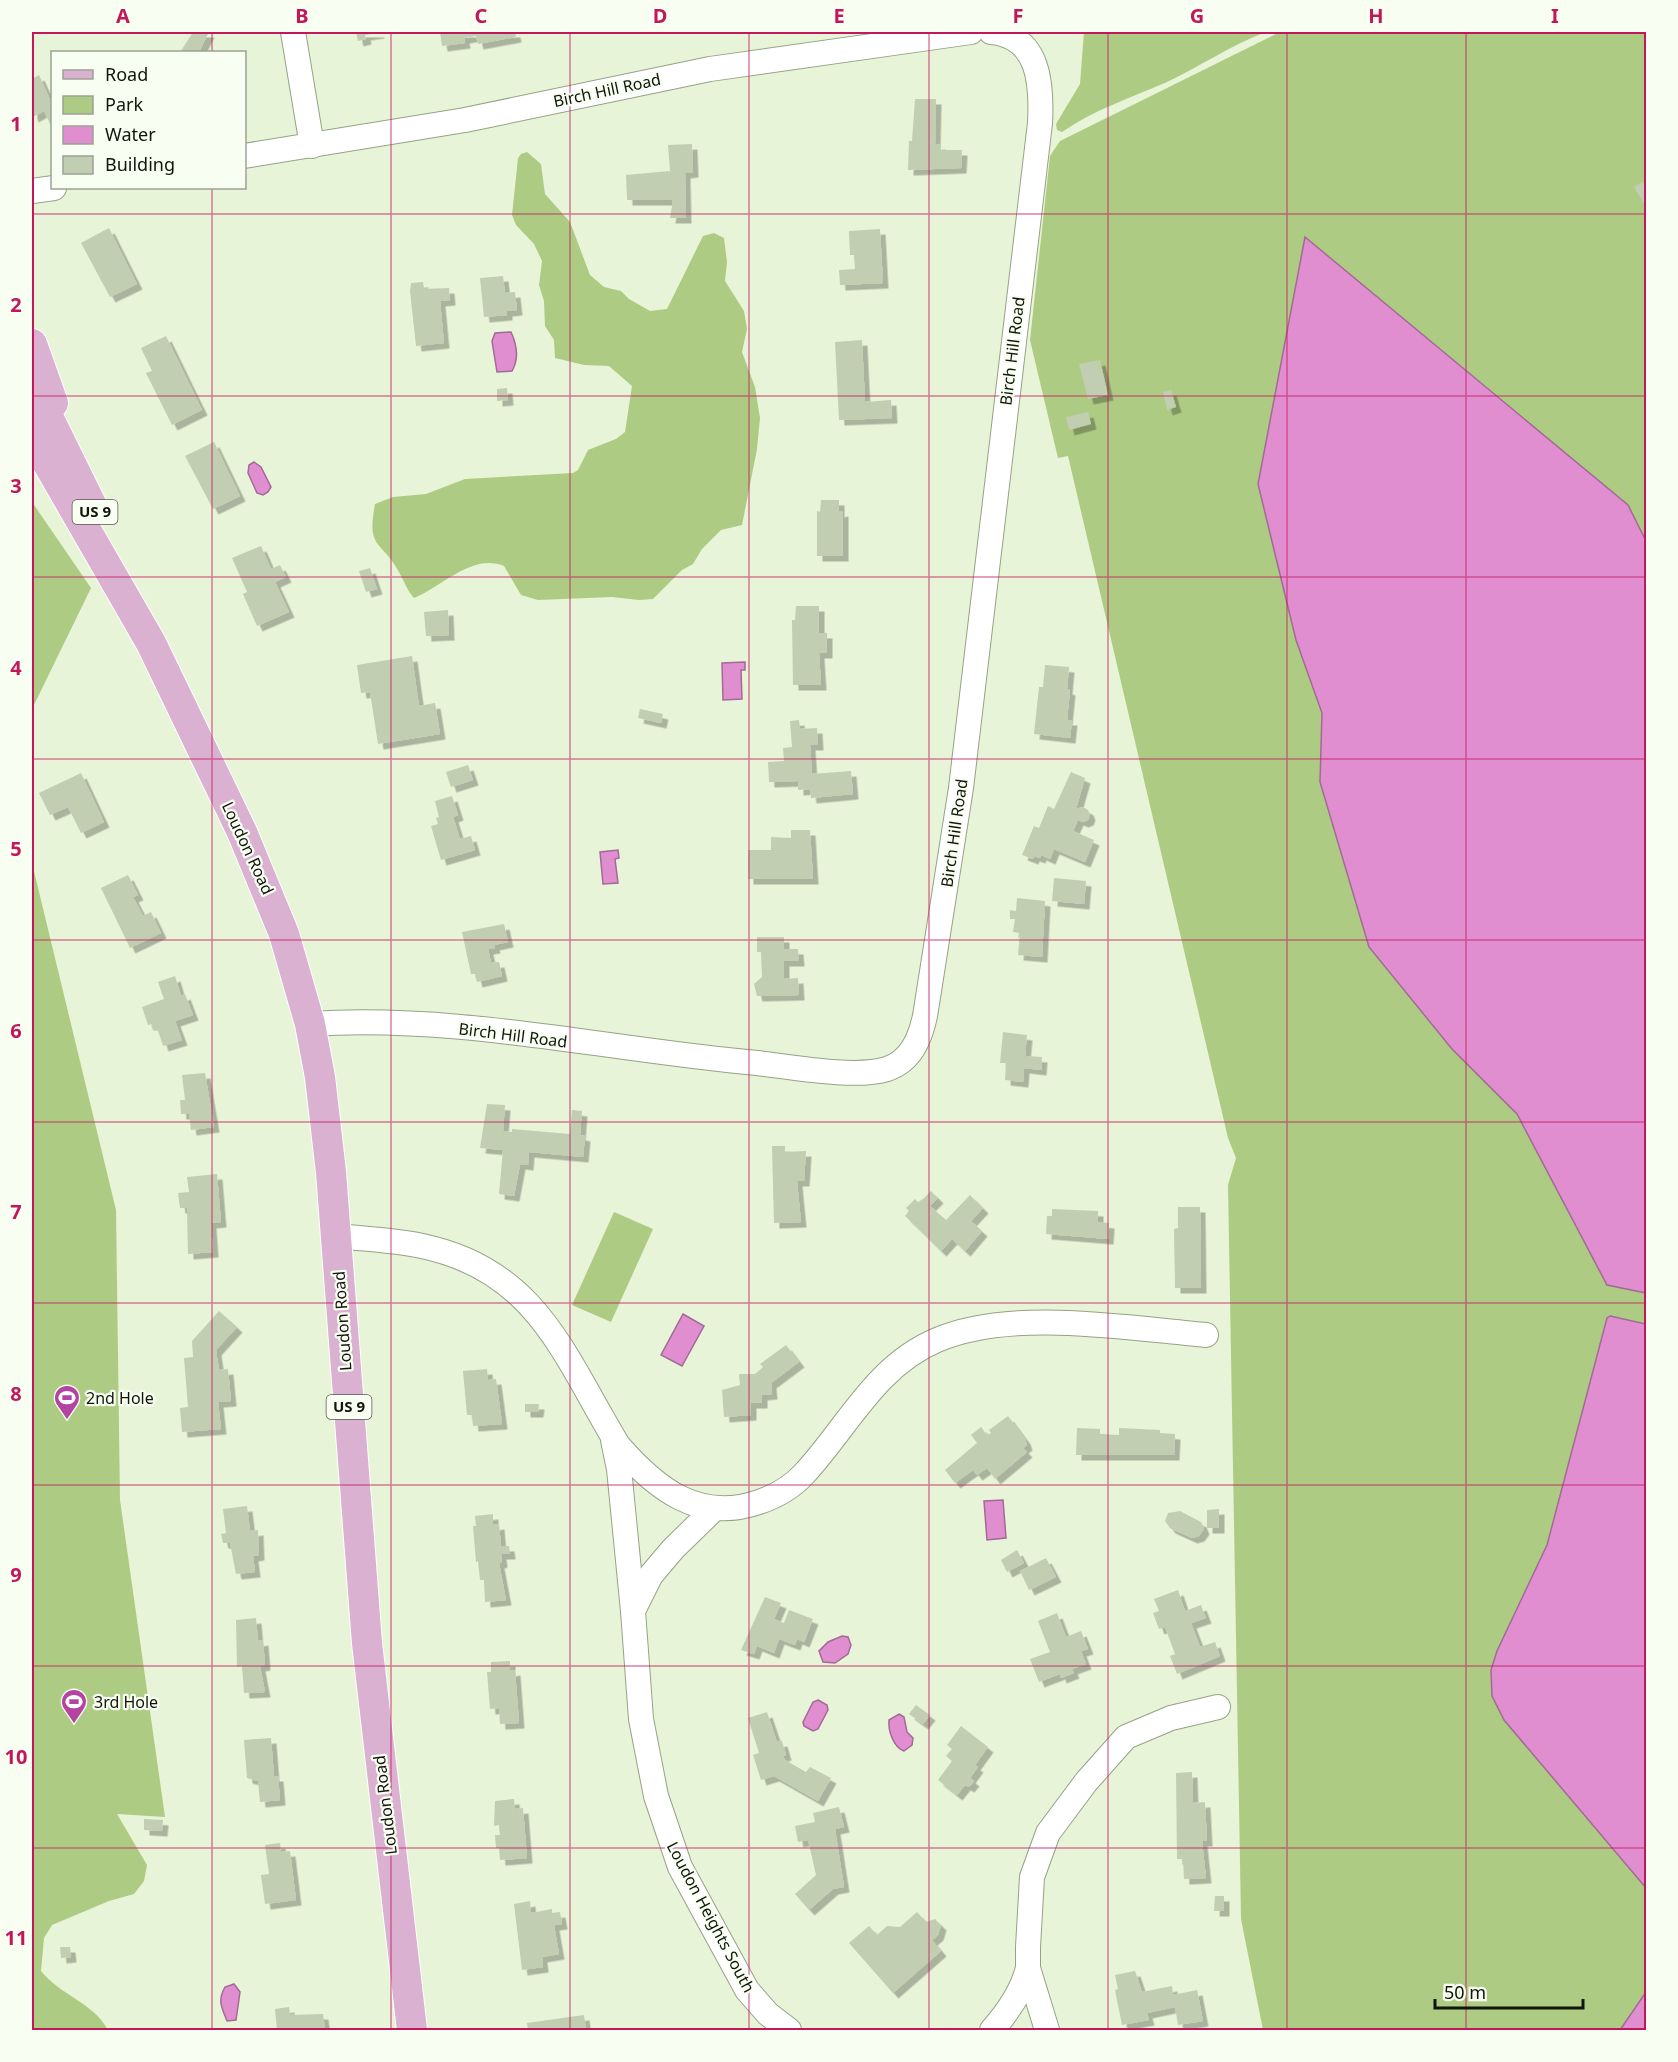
<svg xmlns="http://www.w3.org/2000/svg" width="1678" height="2062" font-family="'Noto Sans',sans-serif">
	<style>
		.green { fill: #aecb84 }
		.water { fill: #e08ed0; stroke: #a26a95; stroke-width: 1.5 }
		.building { fill: #c1ceb1; filter: url(#shadow) }
		.lines { fill: none; stroke-linecap: round; stroke-linejoin: round }
		.minor-casing { stroke: #96a287; stroke-width: 26 }
		.major-casing { stroke: #fff; stroke-width: 32 }
		.minor { stroke: #fff; stroke-width: 24 }
		.major { stroke: #dab1d1; stroke-width: 30 }
		.grid { fill: none; stroke: #c2185b; stroke-width: 1.5; stroke-opacity: 0.55 }
		.labels { text-anchor: middle; stroke-width: 4.5; stroke-linejoin: round; paint-order: stroke }
		.shield { fill: #f9fef2; stroke: #575b50; stroke-width: 1.5 }
		.shield-label { font-size: 15px; font-weight: bold; fill: #11150b }
		.street-label { font-size: 16px; fill: #11150b; stroke: #f9fef2 }
		.poi-label { font-size: 16px; fill: #11150b; stroke: #f9fef2; text-anchor: start }
		.neatline { fill: none; stroke: #c2185b; stroke-width: 2 }
		.grid-label { font-size: 20px; text-anchor: middle; font-weight: bold; fill: #c2185b }
	</style>
	<defs>
		<filter id="shadow"><feDropShadow dx="5.5" dy="5.5" stdDeviation="0" flood-color="#0004"/></filter>
	</defs>
	<rect width="100%" height="100%" fill="#e7f4d7"/>
	<!-- green -->
	<g class="green">
		<path d="M1084,32H1266C1231,45 1201,66 1167,82C1131,98 1095,109 1062,132L1057,130L1056,124L1080,84Z"/>
		<path d="M1280,32H1646V2030H1263L1241,1919L1228,1185L1236,1158L1228,1138L1068,456L1058,458L1030,340L1050,156L1060,141Z"/>
		<path d="M527,152L541,164L545,194L570,222L590,275L604,287L621,291L629,299L650,311L667,309L703,236L714,233L724,238L727,262L725,281L744,311L747,329L742,352L755,387L760,418L757,449L742,525L721,530L702,549L693,564L682,570L653,599L639,600L612,597L538,600L521,595L504,566C472,553 442,587 414,598C407,590 405,583 400,574C382,539 366,551 375,504L393,497L426,494L465,479L573,473L578,470L588,450L616,439L625,432L632,386L609,366L584,365L555,358L554,340L545,326L544,301L539,285L542,261L534,244L516,225L512,215L518,158L521,154Z"/>
		<path d="M32,502L91,588L32,709Z"/>
		<path d="M32,863L116,1210L120,1500L165,1817L117,1814L147,1865L144,1881L134,1894L109,1901L52,1925L44,1938L41,1971C60,1995 94,2003 108,2030H32Z"/>
		<path d="M614,1212L653,1229L611,1322L572,1305Z"/>
	</g>
	<!-- water -->
	<g class="water">
		<path d="M1305,237L1628,505L1646,541V1293L1607,1285L1517,1114L1452,1049L1369,947L1320,782L1322,713L1296,640L1258,484Z"/>
		<path d="M511,332C517,345 519,359 512,371L497,372L492,341L495,333Z"/>
		<path d="M254,462L261,467L271,487L268,492L263,495L257,493L248,473L249,465Z"/>
		<path d="M745,662V670H741L742,699L723,700L722,663Z"/>
		<path d="M618,850L619,858L615,859L618,883L603,884L600,852Z"/>
		<path d="M683,1314L704,1326L682,1366L661,1355Z"/>
		<path d="M1610,1316L1646,1324V1888L1504,1720L1492,1696L1491,1670L1497,1651L1547,1545L1607,1318Z"/>
		<path d="M1003,1500L1006,1538L987,1540L984,1501Z"/>
		<path d="M842,1636L848,1637L851,1645L848,1654L835,1663L823,1662L819,1651L828,1642Z"/>
		<path d="M818,1700L827,1705L828,1710L818,1729L813,1731L804,1726L803,1722L813,1702Z"/>
		<path d="M899,1714L904,1717L907,1732L913,1738L912,1745L904,1751C893,1747 888,1730 889,1720Z"/>
		<path d="M234,1984L240,1992L236,2020L227,2021C222,2008 217,2001 225,1987Z"/>
		<path d="M1646,1992V2030H1620Z"/>
	</g>
	<!-- building -->
	<g class="building">
		<path d="M193,32H209L199,52L181,51Z"/>
		<path d="M356,32H379V33L365,35L366,39L358,41Z"/>
		<path d="M440,32H515L516,37L478,44L476,36L464,38L465,43L442,46Z"/>
		<path d="M39,75L52,104V128L44,111L33,117L32,113V79Z"/>
		<path d="M915,99H936L935,145L940,144V150H962L961,168L908,170L909,141H912Z"/>
		<path d="M692,144L693,172L685,173L686,218H670L673,200H627L626,175L670,171L668,145Z"/>
		<path d="M1643,182L1646,188V207L1634,187Z"/>
		<path d="M109,228L137,284L110,297L81,243Z"/>
		<path d="M880,229L883,283L840,285L839,270L855,269L854,255H850L849,231Z"/>
		<path d="M503,276L505,293L515,292L517,310L507,311V315L484,317L480,278Z"/>
		<path d="M423,282L424,289L449,288L450,300L440,301L444,343L416,346L410,291L411,283Z"/>
		<path d="M166,336L202,410L172,425L146,373L152,371L141,348Z"/>
		<path d="M862,340L865,402L891,400L892,418L839,420L835,342Z"/>
		<path d="M1100,360L1108,395L1088,399L1079,364Z"/>
		<path d="M507,388L508,400L497,401V389Z"/>
		<path d="M1171,390L1176,407L1167,410L1163,392Z"/>
		<path d="M1088,412L1091,424L1069,430L1066,417Z"/>
		<path d="M214,442L240,496L213,509L185,456Z"/>
		<path d="M821,500H839V512L843,511V556H817V511L820,512Z"/>
		<path d="M261,546L271,569L280,565L286,577L275,582L289,612L257,626L243,594L247,592L232,558Z"/>
		<path d="M370,568L377,589L366,592L359,571Z"/>
		<path d="M796,606H819V633H827V653H819L821,685H793L792,620H795Z"/>
		<path d="M448,610L449,635L426,636L424,612Z"/>
		<path d="M412,656L419,706L435,703L440,734L378,744L370,692L361,693L357,665Z"/>
		<path d="M1045,665L1069,667L1067,689L1070,690L1067,720H1072L1070,738L1034,734L1039,687H1043Z"/>
		<path d="M640,709L663,714L661,723L638,718Z"/>
		<path d="M799,720L800,729L817,728L818,745H810L812,774L851,771L853,794L811,798L810,789L798,790V781L769,782L768,762L784,761L783,748L792,747L790,721Z"/>
		<path d="M468,765L473,780L451,787L446,772Z"/>
		<path d="M1071,772L1085,778L1076,809L1083,807L1088,810L1090,815L1088,820L1083,822L1078,820L1073,831L1094,840L1085,862L1054,849L1050,859L1041,855L1040,858L1034,856L1033,859L1022,855L1034,826L1039,828L1048,806L1054,809Z"/>
		<path d="M81,773L104,822L81,833L68,807L50,815L39,793Z"/>
		<path d="M452,796L458,815L453,817L460,839L471,836L475,850L441,860L431,826L438,824L436,818L439,817L435,801Z"/>
		<path d="M791,830H810L813,879H748V850H771V837L791,838Z"/>
		<path d="M128,875L138,895L133,897L143,916L151,912L161,933L130,948L101,888Z"/>
		<path d="M1054,878L1086,881L1084,904L1052,901Z"/>
		<path d="M1017,898L1045,901L1042,957L1018,955L1020,933L1013,932L1015,919H1010V910L1016,911Z"/>
		<path d="M504,924L508,942L494,945L495,948L488,949L491,963L499,962L502,976L477,982L475,974H471L462,932Z"/>
		<path d="M757,937H784V949H798L799,961H784V979L798,978L799,995L757,996L754,984L762,977L761,952H757Z"/>
		<path d="M175,976L181,996L185,994L193,1015L175,1021L182,1040L163,1046L158,1030L155,1031L152,1024L148,1025L142,1007L164,999L158,982Z"/>
		<path d="M1003,1032L1027,1035L1025,1056L1042,1057L1041,1070L1024,1068L1023,1082L1005,1080L1006,1063H1000Z"/>
		<path d="M205,1073L214,1127L191,1130L189,1114H181L180,1100H185L182,1075Z"/>
		<path d="M487,1104L505,1105L503,1131L512,1132V1129L570,1134L572,1110L582,1111L580,1135L585,1136L583,1157L529,1152L528,1165L520,1164L514,1196L499,1194L503,1150L480,1148Z"/>
		<path d="M772,1146H785V1152L806,1151L804,1181H797L801,1222L774,1223Z"/>
		<path d="M217,1174L221,1222L211,1223L213,1252L188,1254L187,1208H180L178,1193L189,1192L187,1177Z"/>
		<path d="M931,1191L938,1198L930,1206L946,1220L970,1195L983,1208L971,1221L982,1231L965,1251L952,1239L941,1251L905,1216L909,1211L906,1208L915,1199L918,1202L923,1199Z"/>
		<path d="M1178,1207H1200L1201,1288H1175L1174,1229L1178,1228Z"/>
		<path d="M1052,1209L1098,1211V1222L1109,1223L1108,1239L1046,1234L1047,1216H1052Z"/>
		<path d="M219,1311L237,1327L216,1350L219,1370L228,1369L231,1401L218,1402L221,1429L182,1432L180,1408L188,1407L184,1358L193,1357L192,1341Z"/>
		<path d="M786,1345L799,1362L771,1383L772,1394L762,1395V1403H751V1415L724,1417L722,1390L740,1385L739,1374H755L763,1367L760,1364Z"/>
		<path d="M487,1369L488,1380L496,1379L502,1424L473,1426L472,1415H467L463,1371Z"/>
		<path d="M525,1404H539L538,1412H525Z"/>
		<path d="M1008,1416L1025,1439L1027,1445L1023,1448L1027,1452L995,1479L987,1468L977,1475L973,1470L955,1483L945,1470L977,1443L971,1435L981,1427L987,1435L991,1433L989,1430Z"/>
		<path d="M1077,1428L1100,1429V1434L1119,1435V1428L1160,1430V1433L1175,1434L1174,1455H1076Z"/>
		<path d="M247,1506L250,1531L258,1530L259,1555L253,1556L255,1572L236,1574L230,1543H223L221,1534L226,1533L223,1509Z"/>
		<path d="M1219,1509V1528H1207V1510Z"/>
		<path d="M1180,1511L1201,1522L1204,1529L1199,1536L1192,1538L1170,1528L1165,1521L1168,1513Z"/>
		<path d="M493,1514V1525L499,1524L501,1546H509L510,1554H501L502,1562L499,1563L506,1600L485,1602L484,1580H480L478,1561L476,1562L473,1526H476L475,1516Z"/>
		<path d="M1017,1550L1024,1563L1007,1572L1001,1560Z"/>
		<path d="M1046,1558L1056,1577L1029,1590L1020,1571Z"/>
		<path d="M1178,1590L1185,1611L1201,1605L1206,1618L1191,1623L1200,1647L1215,1642L1220,1656L1177,1674L1170,1656L1175,1654L1165,1627L1159,1629L1153,1613L1159,1611L1154,1599Z"/>
		<path d="M765,1597L781,1603L774,1619L784,1623L789,1610L813,1619L804,1642L797,1639L795,1645L779,1639L774,1653L757,1646L754,1654L741,1650Z"/>
		<path d="M1057,1613L1066,1637L1081,1631L1088,1649L1081,1651L1086,1664L1072,1669L1074,1673L1061,1678L1060,1674L1039,1682L1030,1659L1050,1652L1038,1621Z"/>
		<path d="M256,1618L258,1641L263,1640L265,1665L260,1666L265,1692L244,1693L242,1666L237,1667L236,1620Z"/>
		<path d="M510,1661V1671L515,1670L519,1723L500,1724L499,1708L490,1709L487,1672H491V1662Z"/>
		<path d="M916,1705L930,1715L923,1724L909,1714Z"/>
		<path d="M767,1712L777,1742L782,1741L786,1755L783,1756L785,1760L806,1772L810,1767L831,1778L818,1801L774,1776L761,1780L753,1755L759,1753L748,1718Z"/>
		<path d="M961,1726L988,1747L975,1765L978,1767L970,1778L974,1781L969,1787L965,1785L957,1795L938,1780L952,1761L946,1756L952,1749L947,1745Z"/>
		<path d="M271,1738L274,1776H278L280,1800L260,1802L258,1781L247,1778L244,1740Z"/>
		<path d="M1192,1772L1193,1803L1205,1802L1207,1841H1202L1206,1878L1184,1879L1183,1859H1177L1176,1773Z"/>
		<path d="M514,1799L515,1809L523,1808L527,1858L500,1860L499,1848H496L495,1835H500L499,1825L494,1826L495,1801Z"/>
		<path d="M839,1807L844,1827L835,1829L844,1887L833,1889L809,1910L795,1894L816,1875L808,1840L798,1842L795,1826L815,1822L813,1813Z"/>
		<path d="M144,1819L163,1820L162,1831L144,1830Z"/>
		<path d="M280,1843L281,1852L290,1851L296,1900L265,1904L261,1875L269,1874L265,1845Z"/>
		<path d="M1215,1896H1224V1911H1214Z"/>
		<path d="M530,1901L531,1913L552,1909V1913L560,1912L562,1924L554,1925L559,1954L542,1957L543,1967L522,1970L514,1904Z"/>
		<path d="M917,1912L926,1922L935,1919L941,1925L938,1935L932,1940L941,1951L893,1993L849,1943L869,1926L877,1935L887,1926L900,1927Z"/>
		<path d="M60,1947H70L71,1957L61,1958Z"/>
		<path d="M1135,1971L1142,1992L1172,1986L1173,1995L1197,1990L1203,2021L1178,2025L1175,2007L1147,2013L1149,2020L1122,2025L1115,1990L1118,1989L1115,1975Z"/>
		<path d="M289,2007L290,2015L323,2014L325,2030H277L275,2009Z"/>
		<path d="M584,2015L586,2030H528L527,2023Z"/>
	</g>
	<g class="lines">
		<defs>
			<g id="minor">
				<path d="M293,32L312,146"/>
				<path d="M244,156L465,120L710,69L971,32"/>
				<path d="M32,191L54,188"/>
				<path d="M310,1024C458,1014 610,1050 757,1063C792,1067 855,1079 887,1069C911,1061 920,1039 925,1016L961,788L1040,123C1042,85 1040,36 991,32"/>
				<path d="M336,1236C364,1239 394,1240 422,1246C537,1270 564,1356 618,1445C656,1489 699,1523 759,1502C777,1496 791,1488 804,1474C847,1428 875,1366 937,1340C1011,1308 1127,1328 1206,1335"/>
				<path d="M613,1440L619,1469L633,1611"/>
				<path d="M713,1510L673,1549L651,1575L633,1611L641,1719L656,1796L680,1867L747,1990L768,2014L789,2030"/>
				<path d="M992,2030C1008,2012 1022,1992 1028,1968"/>
				<path d="M1047,2030L1028,1968V1947L1032,1877L1048,1833L1086,1782L1126,1737L1171,1718L1218,1707"/>
			</g>
			<g id="major">
				<path d="M32,344L53,403"/>
				<path d="M32,384L92,506"/>
				<path d="M32,436L151,643L242,832L284,934L310,1024L320,1077L331,1172L367,1643L412,2030"/>
			</g>
		</defs>
		<!-- minor casing -->
		<use href="#minor" class="minor-casing"/>
		<!-- major casing -->
		<use href="#major" class="major-casing"/>
		<!-- minor -->
		<use href="#minor" class="minor"/>
		<!-- major -->
		<use href="#major" class="major"/>
	</g>
	<!-- grid -->
	<path class="grid" d="M212,32V52M391,32V2030M570,32V2030M749,32V2030M929,32V2030M1108,32V2030M1287,32V2030M1466,32V2030M212,188V2030M32,214H1646M32,396H1646M32,577H1646M32,759H1646M32,940H1646M32,1122H1646M32,1303H1646M32,1485H1646M32,1666H1646M32,1848H1646"/>
	<!-- icons -->
	<defs>
		<symbol id="stadium-pin" viewBox="-11 -11 22 30"><path d="M0 17L-7.5 6A9.5 9.5 0 1 1 7.5 6Z" fill="#b344a2" stroke="#f9fef2"/><path d="M0-5a6.5 5 0 1 0 0 10a6.5 5 0 1 0 0-10ZM-3.5-1.8h7v3.6h-7Z" fill="#fff"/></symbol>
	</defs>
	<g fill-rule="evenodd">
		<use href="#stadium-pin" x="52" y="1383" width="30" height="40"/>
		<use href="#stadium-pin" x="59" y="1687" width="30" height="40"/>
	</g>
	<g class="labels">
		<!-- shield labels -->
		<g class="shield">
			<rect x="72.5" y="500" width="45" height="24" rx="4.5"/>
			<rect x="326.5" y="1395" width="45" height="24" rx="4.5"/>
		</g>
		<g class="shield-label">
			<text x="95" y="517">US 9</text>
			<text x="349" y="1412">US 9</text>
		</g>
		<!-- street labels -->
		<g class="street-label">
			<text transform="translate(607 90) rotate(-12)" y="6">Birch Hill Road</text>
			<text transform="translate(1012 351) rotate(-83)" y="6">Birch Hill Road</text>
			<text transform="translate(954 833) rotate(-82)" y="6">Birch Hill Road</text>
			<text transform="translate(248 848) rotate(65)" y="6">Loudon Road</text>
			<text transform="translate(513 1035) rotate(7)" y="6">Birch Hill Road</text>
			<text transform="translate(342 1321) rotate(-94)" y="6">Loudon Road</text>
			<text transform="translate(385 1805) rotate(-97)" y="6">Loudon Road</text>
			<text transform="translate(711 1917) rotate(62)" y="6">Loudon Heights South</text>
		</g>
		<!-- poi labels -->
		<g class="poi-label">
			<text x="86" y="1404">2nd Hole</text>
			<text x="94" y="1708">3rd Hole</text>
		</g>
	</g>
	<!-- border -->
	<rect width="1678" height="2062" fill="none" stroke="#f9fef2" stroke-width="66"/>
	<!-- legend -->
	<rect x="51" y="51" width="195" height="138" fill="#f9fef2" stroke="#9ca196" stroke-width="1.5"/>
	<rect x="63" y="70" width="30" height="9" fill="#dab1d1" stroke="#9ca196" stroke-width="1.5"/>
	<text x="105" y="81" font-size="18" fill="#11150b">Road</text>
	<rect x="63" y="96" width="30" height="18" fill="#aecb84" stroke="#9ca196" stroke-width="1.5"/>
	<text x="105" y="111" font-size="18" fill="#11150b">Park</text>
	<rect x="63" y="126" width="30" height="18" fill="#e08ed0" stroke="#9ca196" stroke-width="1.5"/>
	<text x="105" y="141" font-size="18" fill="#11150b">Water</text>
	<rect x="63" y="156" width="30" height="18" fill="#c1ceb1" stroke="#9ca196" stroke-width="1.5"/>
	<text x="105" y="171" font-size="18" fill="#11150b">Building</text>
	<!-- scale -->
	<path d="M1435 1999v9h148v-9" fill="none" stroke="#11150b" stroke-width="3"/>
	<text x="1444" y="1999" font-size="18" fill="#11150b" stroke="#f9fef2" stroke-width="4.5" paint-order="stroke">50 m</text>
	<rect x="33" y="33" width="1612" height="1996" class="neatline"/>
	<g class="grid-label">
		<text x="123" y="23">A</text>
		<text x="302" y="23">B</text>
		<text x="481" y="23">C</text>
		<text x="660" y="23">D</text>
		<text x="839" y="23">E</text>
		<text x="1018" y="23">F</text>
		<text x="1197" y="23">G</text>
		<text x="1376" y="23">H</text>
		<text x="1555" y="23">I</text>
		<text x="16" y="131">1</text>
		<text x="16" y="312">2</text>
		<text x="16" y="493">3</text>
		<text x="16" y="675">4</text>
		<text x="16" y="856">5</text>
		<text x="16" y="1038">6</text>
		<text x="16" y="1219">7</text>
		<text x="16" y="1401">8</text>
		<text x="16" y="1582">9</text>
		<text x="16" y="1764">10</text>
		<text x="16" y="1945">11</text>
	</g>
</svg>
